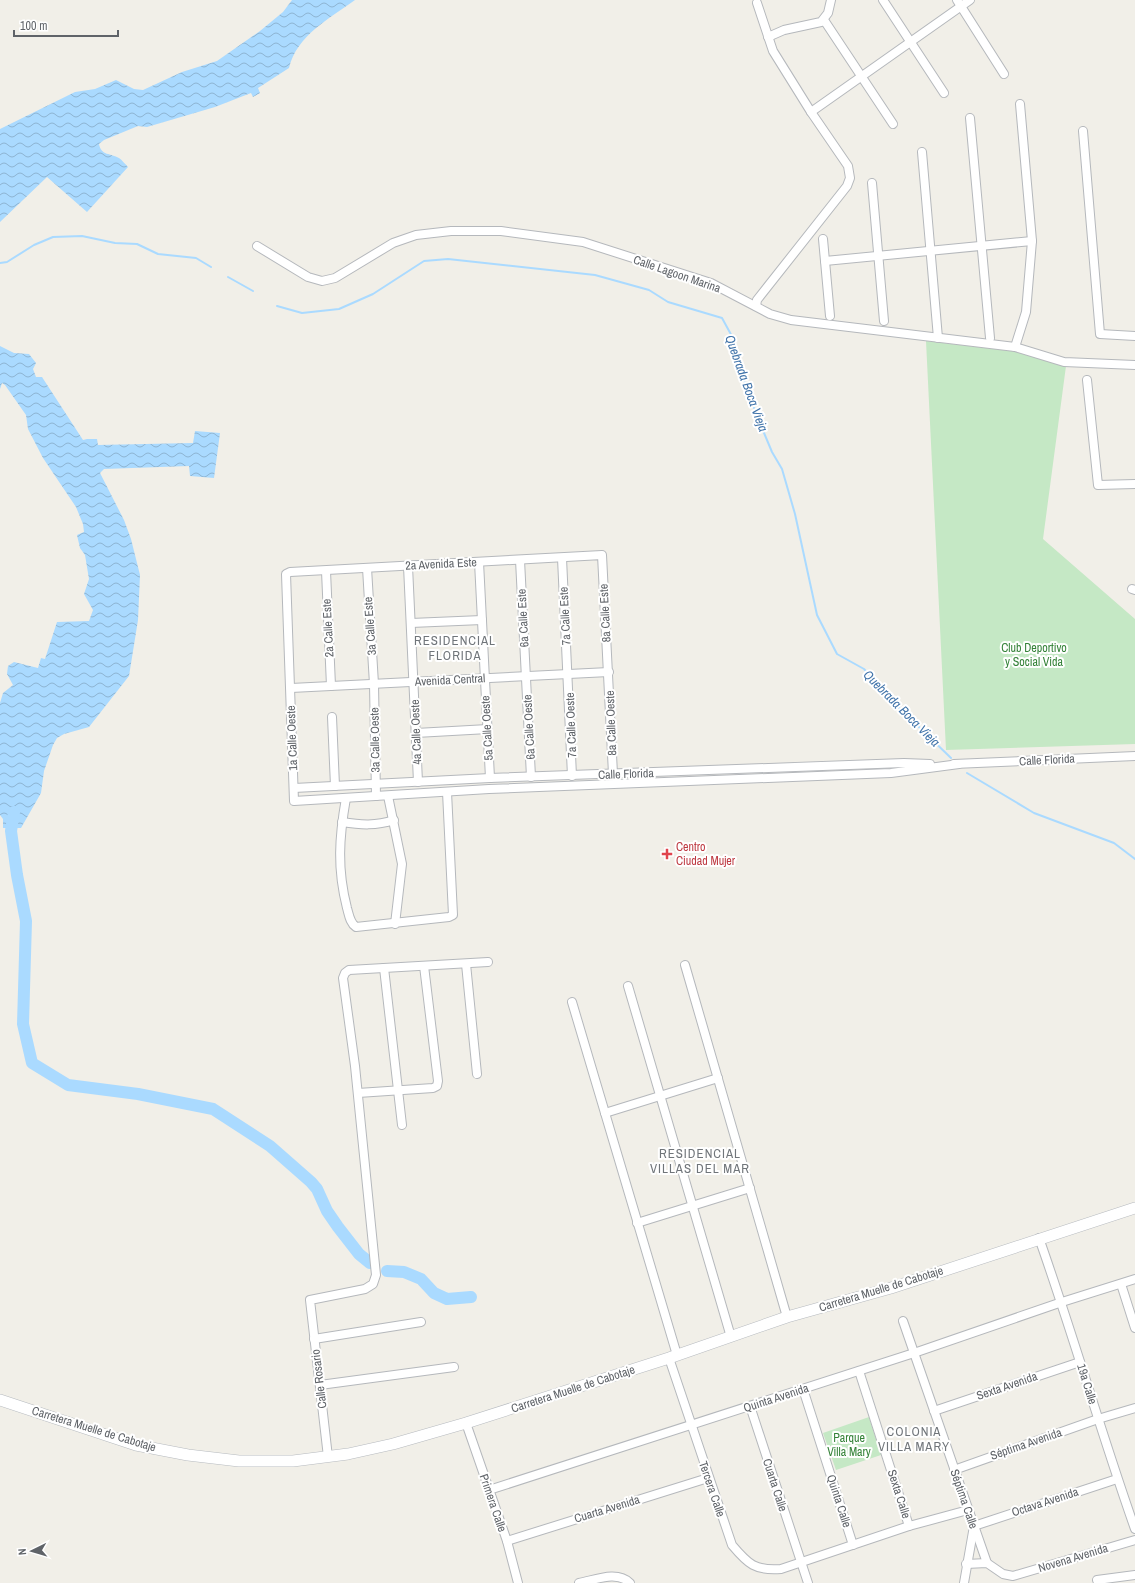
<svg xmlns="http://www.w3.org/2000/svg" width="1135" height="1583" font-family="'Archivo Narrow',sans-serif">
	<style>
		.green { fill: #c5e8c5 }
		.water { fill: url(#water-waves) }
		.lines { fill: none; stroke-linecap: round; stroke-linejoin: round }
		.stream { stroke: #aadaff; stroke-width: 2 }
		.river { stroke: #aadaff; stroke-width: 12 }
		.minor-casing { stroke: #b5b8bc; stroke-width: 10 }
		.secondary-casing { stroke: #b6babf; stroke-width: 12 }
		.minor { stroke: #fff; stroke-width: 8 }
		.secondary { stroke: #fff; stroke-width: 11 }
		.health-dot { fill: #e0444e; stroke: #fff; stroke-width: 1.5 }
		.labels { text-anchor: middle; stroke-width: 4; stroke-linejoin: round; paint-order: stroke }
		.street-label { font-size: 12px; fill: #5f6368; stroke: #fff }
		.park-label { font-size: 12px; fill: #348238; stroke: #fff }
		.health-label { font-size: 12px; fill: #be3a42; stroke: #fff; text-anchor: start }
		.water-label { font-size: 13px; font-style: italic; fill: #4174aa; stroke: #fff }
		.neighbourhood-label { font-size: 13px; letter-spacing: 1px; fill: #70757a; stroke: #fff }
	</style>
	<defs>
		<pattern id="water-waves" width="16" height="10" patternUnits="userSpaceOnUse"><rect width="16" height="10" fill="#aadaff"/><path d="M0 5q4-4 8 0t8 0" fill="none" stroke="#8eb4d2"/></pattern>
	</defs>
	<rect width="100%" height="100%" fill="#f1efe8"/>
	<!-- green -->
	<g class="green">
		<path d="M926,341L1020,352L1066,366L1043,539L1135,619V744L946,750Z"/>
		<path d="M869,1417L881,1455L836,1470L823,1433Z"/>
	</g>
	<!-- water -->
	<g class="water">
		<path d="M292,0H355C329,19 297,35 289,68L258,88L260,93L253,97L251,93L215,107L147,127L138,126L104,140L99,144C101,156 111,153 119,158C122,160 125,164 128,167L87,212L47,177L0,222V129L75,92L95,89L116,80L134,89L143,90L182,72L217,61L260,31L283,12Z"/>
		<path d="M0,346L14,353L29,354L36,363L33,369L36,377H42L83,440L87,439H97L98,445L193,443L195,431L220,433L214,478L190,476L189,466L104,469L100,473L124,520L131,539L140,575L138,620L129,676L89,727L64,734L57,738L53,745L44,771L41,793L21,828H3V819L0,815V703L3,693L13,685L7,674L8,666L14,662L38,668L41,658L45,659L57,622L89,621L93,610L84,594L89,579L85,555L80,548L77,535L84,532L83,524L76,507L43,458L28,429L26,415L5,385L2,383L0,389Z"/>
	</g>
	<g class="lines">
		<!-- stream -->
		<g class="stream">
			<path d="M0,263L7,262L34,245L53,237L82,236L115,243L137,244L158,254L196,258L211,267"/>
			<path d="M228,277L253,291"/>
			<path d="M277,306L302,313L339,309L373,294L424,261L448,259L595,275L649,290L668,302L722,318L734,340L745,384L759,421L772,452L782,469L795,514L817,615L837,654L864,669L892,701L951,758"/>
			<path d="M967,773L1034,813L1114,843L1135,859"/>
		</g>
		<!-- river -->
		<g class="river">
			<path d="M14,812L11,831L17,875L26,921L23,1024L32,1063L68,1085L138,1094L213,1109L270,1146L311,1182L317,1189L327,1211L338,1227L359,1254L370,1263"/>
			<path d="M387,1271L404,1272L421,1279L434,1293L447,1299L471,1297"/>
		</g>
		<defs>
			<g id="minor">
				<path d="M883,0L944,93"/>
				<path d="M957,0L1004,74"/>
				<path d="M824,20L893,124"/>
				<path d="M768,37L784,30L821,22L828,13L831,0"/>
				<path d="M811,112L970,0"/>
				<path d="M970,118L990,338"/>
				<path d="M1083,131L1100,334L1135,336"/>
				<path d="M922,152L938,338"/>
				<path d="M872,183L884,321"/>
				<path d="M823,239L830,316"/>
				<path d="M257,246L308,277L322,281L335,278L393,243L416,235L451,231H501L583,242L711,283L770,314L791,320L1015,347L1064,362L1135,365"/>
				<path d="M825,261L1032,241"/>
				<path d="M756,306L757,300L847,186L850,178L848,166L811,112L773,51L757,3"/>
				<path d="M1015,347L1026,312L1032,241L1020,104"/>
				<path d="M1087,380L1098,485L1135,484"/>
				<path d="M562,558L572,776"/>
				<path d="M520,560L531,777"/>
				<path d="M479,562L490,778"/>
				<path d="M408,566L418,782"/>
				<path d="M367,568L374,684L376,796"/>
				<path d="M326,571L331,686"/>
				<path d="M1132,589L1135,590"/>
				<path d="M411,623L482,620"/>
				<path d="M291,688L609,672"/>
				<path d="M332,717L335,786"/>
				<path d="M416,733L488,729"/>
				<path d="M954,764L1135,756"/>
				<path d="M613,774L602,555L290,572L286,574L294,801L489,789L891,773L959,764"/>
				<path d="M294,788L490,778L904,763L930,764"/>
				<path d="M388,796L402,864L395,924"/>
				<path d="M346,798C339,838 337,869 347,908C349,915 350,923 356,927L449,917L453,915L447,792"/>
				<path d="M342,822C361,825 376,826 394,820"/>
				<path d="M466,964L477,1074"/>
				<path d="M685,965L787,1317"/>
				<path d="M384,968L402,1125"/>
				<path d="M628,986L731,1337"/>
				<path d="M572,1002L677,1355"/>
				<path d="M358,1093L433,1088L437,1086L438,1081L424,966"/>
				<path d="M605,1113L718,1078"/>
				<path d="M637,1223L750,1188"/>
				<path d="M1039,1238C1073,1334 1101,1433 1135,1529"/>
				<path d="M1121,1284L1135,1328"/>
				<path d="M903,1321L987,1563"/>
				<path d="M314,1339L421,1322"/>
				<path d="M669,1358L732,1545C748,1564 755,1571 781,1569L909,1526L968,1510"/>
				<path d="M859,1371L909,1526"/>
				<path d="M320,1385L454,1367"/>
				<path d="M803,1389L853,1545"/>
				<path d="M750,1406L808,1583"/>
				<path d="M934,1411L1080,1362"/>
				<path d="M466,1423L507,1541L518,1583"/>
				<path d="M328,1457L310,1300L365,1289L373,1284L376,1275L355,1066L343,978L345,973L349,970L488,962"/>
				<path d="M954,1470L1098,1419L1135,1408"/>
				<path d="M489,1490L914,1353L1062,1302L1135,1279"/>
				<path d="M507,1541L708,1478"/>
				<path d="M966,1564L987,1563L1003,1574L1013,1576L1135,1540"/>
				<path d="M1097,1580L1135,1575"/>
				<path d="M579,1583C595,1580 617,1570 630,1583"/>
				<path d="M964,1583L974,1526L1117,1479"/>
			</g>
			<path id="secondary" d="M0,1400L136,1445L188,1455L239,1461H293L348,1454L393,1444L466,1423L669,1358L787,1317L891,1288L1135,1208"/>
		</defs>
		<!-- minor casing -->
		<use href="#minor" class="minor-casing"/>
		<!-- secondary casing -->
		<use href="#secondary" class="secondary-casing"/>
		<!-- minor -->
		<use href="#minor" class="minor"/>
		<!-- secondary -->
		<use href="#secondary" class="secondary"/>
	</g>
	<!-- markers -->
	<path class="health-dot" d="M665 848h4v4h4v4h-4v4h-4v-4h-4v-4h4z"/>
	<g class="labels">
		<!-- street labels -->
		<g class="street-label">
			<text transform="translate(677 274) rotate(19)" y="4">Calle Lagoon Marina</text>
			<text transform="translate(441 564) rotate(-3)" y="4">2a Avenida Este</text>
			<text transform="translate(605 613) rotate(-93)" y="4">8a Calle Este</text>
			<text transform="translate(565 616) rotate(-93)" y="4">7a Calle Este</text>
			<text transform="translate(523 618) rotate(-93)" y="4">6a Calle Este</text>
			<text transform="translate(370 626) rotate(-94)" y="4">3a Calle Este</text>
			<text transform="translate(328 628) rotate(-93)" y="4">2a Calle Este</text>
			<text transform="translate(450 680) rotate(-3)" y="4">Avenida Central</text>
			<text transform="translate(611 723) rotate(-92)" y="4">8a Calle Oeste</text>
			<text transform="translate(571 725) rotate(-92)" y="4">7a Calle Oeste</text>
			<text transform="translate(529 727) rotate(-93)" y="4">6a Calle Oeste</text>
			<text transform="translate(487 728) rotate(-93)" y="4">5a Calle Oeste</text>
			<text transform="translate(416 732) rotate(-92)" y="4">4a Calle Oeste</text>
			<text transform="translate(292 738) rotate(-92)" y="4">1a Calle Oeste</text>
			<text transform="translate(375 740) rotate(-91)" y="4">3a Calle Oeste</text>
			<text transform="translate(1047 760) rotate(-3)" y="4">Calle Florida</text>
			<text transform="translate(626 774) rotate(-2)" y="4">Calle Florida</text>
			<text transform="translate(881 1289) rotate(-17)" y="4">Carretera Muelle de Cabotaje</text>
			<text transform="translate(319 1379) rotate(-97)" y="4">Calle Rosario</text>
			<text transform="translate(1087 1384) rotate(73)" y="4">19a Calle</text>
			<text transform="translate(1007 1386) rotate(-19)" y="4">Sexta Avenida</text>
			<text transform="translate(573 1389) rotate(-18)" y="4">Carretera Muelle de Cabotaje</text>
			<text transform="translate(776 1398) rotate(-18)" y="4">Quinta Avenida</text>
			<text transform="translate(94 1429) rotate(17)" y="4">Carretera Muelle de Cabotaje</text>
			<text transform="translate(1026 1444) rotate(-19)" y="4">Séptima Avenida</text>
			<text transform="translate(775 1485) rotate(72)" y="4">Cuarta Calle</text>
			<text transform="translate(712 1489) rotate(71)" y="4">Tercera Calle</text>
			<text transform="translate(899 1494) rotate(72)" y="4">Sexta Calle</text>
			<text transform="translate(964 1499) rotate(71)" y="4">Séptima Calle</text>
			<text transform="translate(839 1501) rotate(72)" y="4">Quinta Calle</text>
			<text transform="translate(1045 1502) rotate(-18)" y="4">Octava Avenida</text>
			<text transform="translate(493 1503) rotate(71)" y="4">Primera Calle</text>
			<text transform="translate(607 1509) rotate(-17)" y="4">Cuarta Avenida</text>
			<text transform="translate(1073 1558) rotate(-17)" y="4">Novena Avenida</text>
		</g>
		<!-- park labels -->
		<g class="park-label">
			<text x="1034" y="652">Club Deportivo<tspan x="1034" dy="14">y Social Vida</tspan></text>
			<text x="849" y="1442">Parque<tspan x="849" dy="14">Villa Mary</tspan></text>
		</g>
		<!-- health labels -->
		<g class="health-label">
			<text x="676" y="851">Centro<tspan x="676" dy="14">Ciudad Mujer</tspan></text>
		</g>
		<!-- water labels -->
		<g class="water-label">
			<text transform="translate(747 383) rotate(70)" y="5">Quebrada Boca Vieja</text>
			<text transform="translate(902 708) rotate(45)" y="5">Quebrada Boca Vieja</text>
		</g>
		<!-- neighbourhood labels -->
		<g class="neighbourhood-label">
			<text x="455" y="645">RESIDENCIAL<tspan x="455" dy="15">FLORIDA</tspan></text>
			<text x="700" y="1158">RESIDENCIAL<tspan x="700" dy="15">VILLAS DEL MAR</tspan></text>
			<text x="914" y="1436">COLONIA<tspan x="914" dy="15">VILLA MARY</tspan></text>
		</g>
	</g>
	<!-- north arrow -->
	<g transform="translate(32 1551) rotate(265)" stroke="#ffffff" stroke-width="3" paint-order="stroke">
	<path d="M0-3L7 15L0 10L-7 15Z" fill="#5f6368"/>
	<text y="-6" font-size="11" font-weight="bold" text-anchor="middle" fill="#5f6368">N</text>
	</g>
	<!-- scale -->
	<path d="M14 30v6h104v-6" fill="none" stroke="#5f6368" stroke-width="2"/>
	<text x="20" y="30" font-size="12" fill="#5f6368" stroke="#ffffff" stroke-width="3" paint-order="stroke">100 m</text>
</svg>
